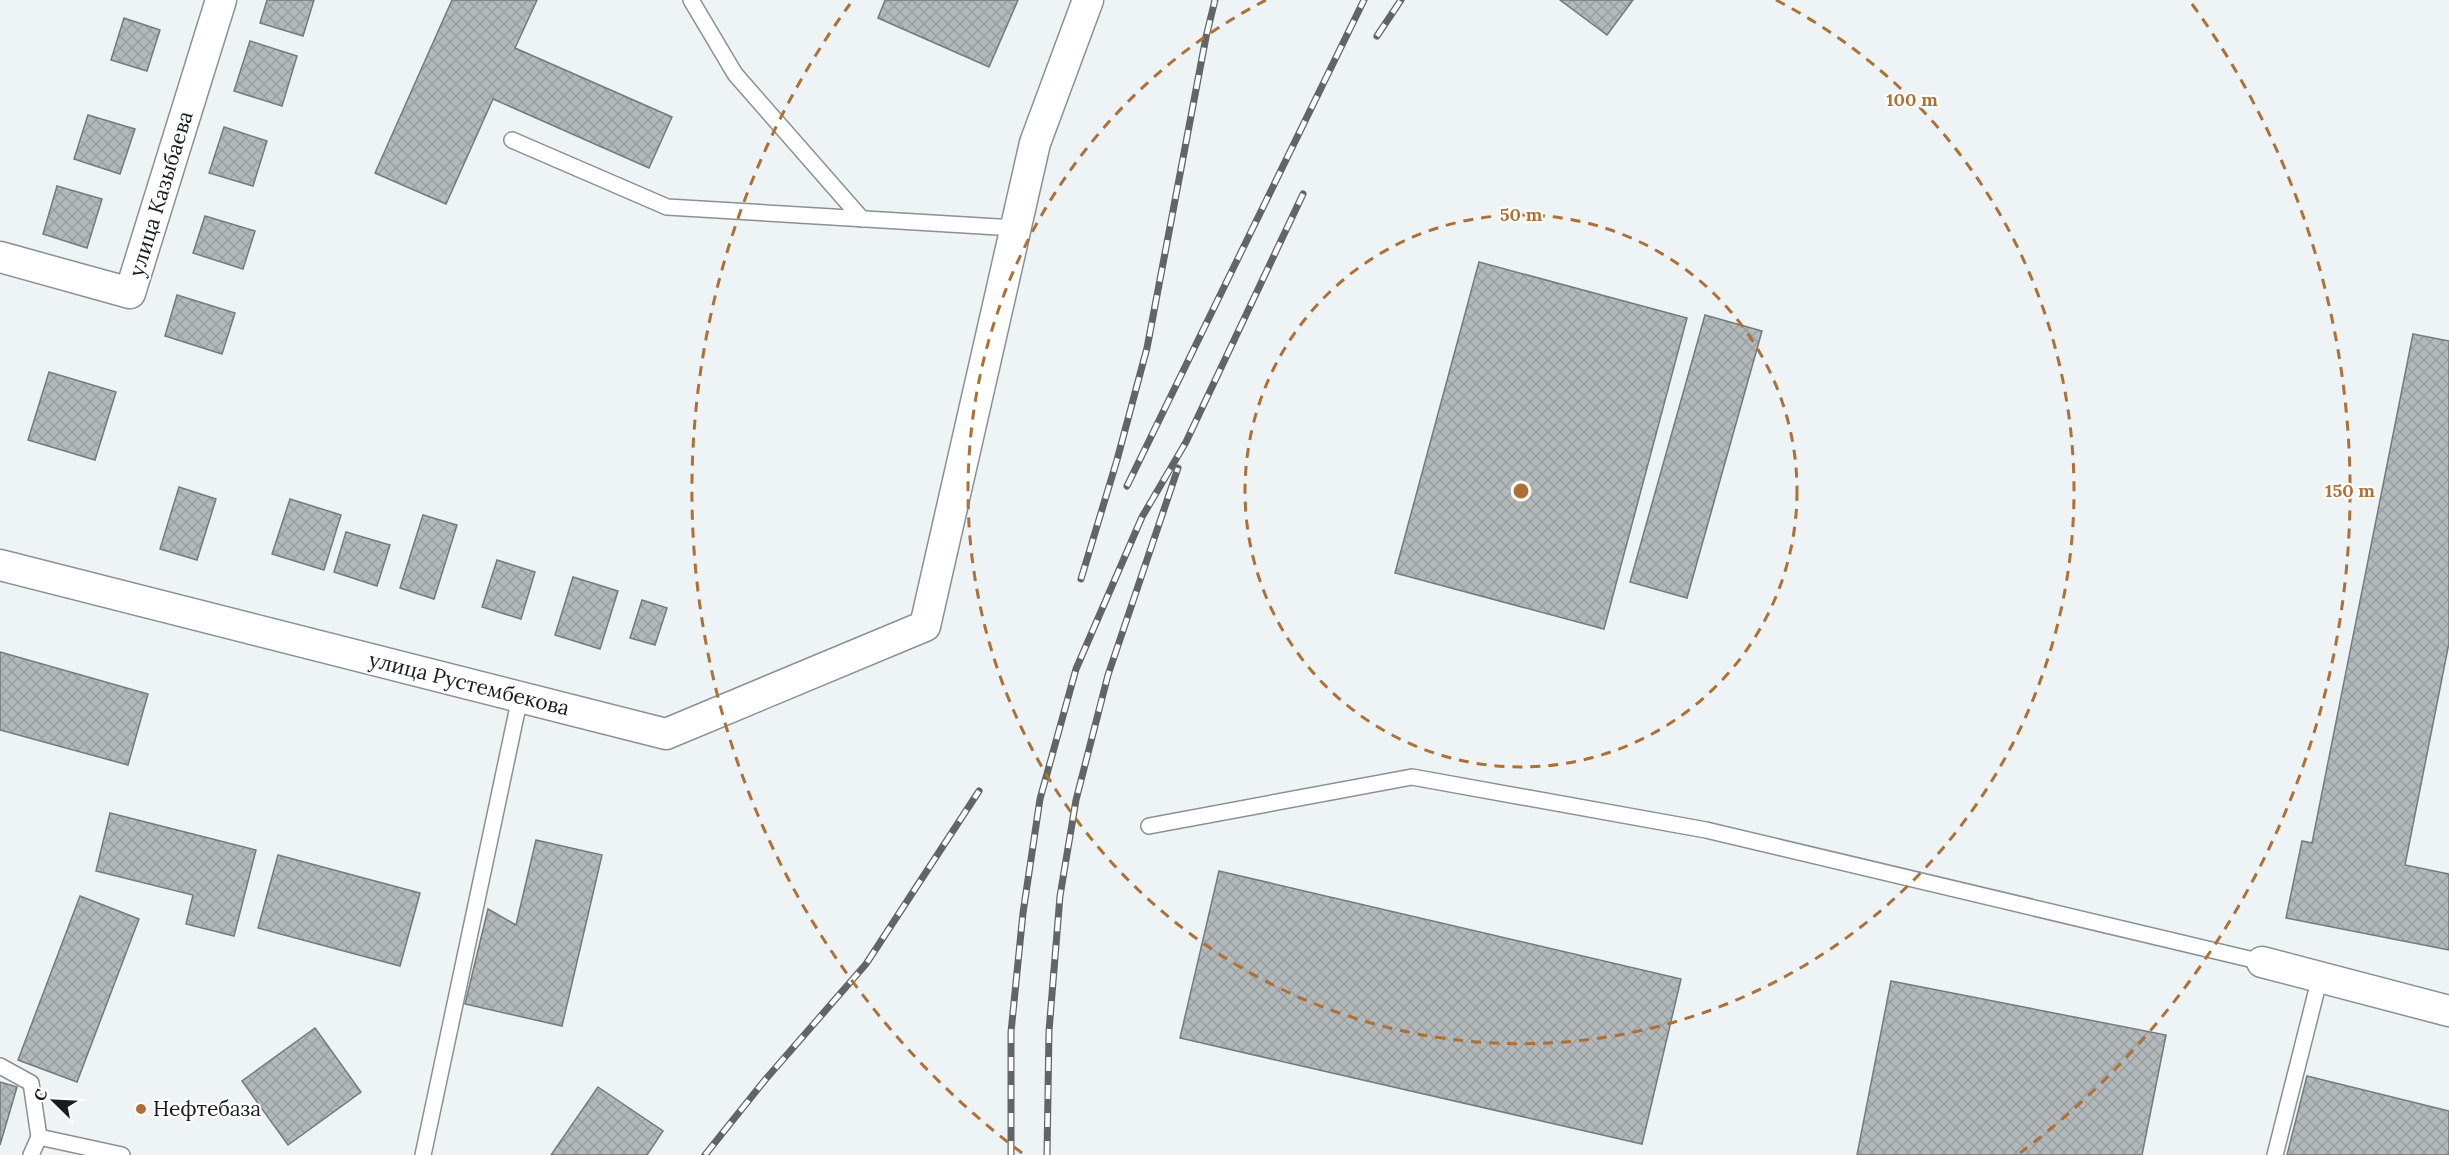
<svg xmlns="http://www.w3.org/2000/svg" width="2449" height="1155" font-family="Lora,serif">
	<style>
		.building { fill: url(#building-cross-hatch); stroke: #757a7c; stroke-width: 1.5 }
		.lines { fill: none; stroke-linecap: round; stroke-linejoin: round }
		.lane-casing { stroke: #8b9092; stroke-width: 18 }
		.street-casing { stroke: #8b9092; stroke-width: 33 }
		.lane { stroke: #fff; stroke-width: 15 }
		.street { stroke: #fff; stroke-width: 30 }
		.rail-casing { stroke: #626566; stroke-width: 7 }
		.rail { stroke: #fff; stroke-width: 4.5; stroke-dasharray: 14; stroke-linecap: butt }
		.ring { fill: none; stroke: #ae7035; stroke-width: 3; stroke-dasharray: 10 8 }
		.poi-dot { fill: #ae7035; stroke: #fff; stroke-width: 2 }
		.labels { text-anchor: middle; stroke-width: 4.5; stroke-linejoin: round; paint-order: stroke }
		.street-label { font-size: 21px; fill: #191b1c; stroke: #fff }
		.poi-label { font-size: 21px; fill: #191b1c; stroke: #fff; text-anchor: start }
		.centre { fill: #ae7035; stroke: #fff; stroke-width: 3 }
		.ring-label { font-size: 18px; text-anchor: middle; font-weight: bold; fill: #ae7035; stroke: #fff; stroke-width: 4.5; stroke-linejoin: round; paint-order: stroke }
	</style>
	<defs>
		<pattern id="building-cross-hatch" width="8" height="8" patternUnits="userSpaceOnUse" patternTransform="scale(1.5)"><rect width="8" height="8" fill="#b3b8ba"/><path d="M0 0l8 8M0 8l8-8" fill="none" stroke="#999e9f"/></pattern>
	</defs>
	<rect width="100%" height="100%" fill="#eef3f6"/>
	<!-- building -->
	<g class="building">
		<path d="M267,0H314L303,36L260,23Z"/>
		<path d="M452,0H537L515,48L672,117L649,168L493,99L446,204L375,173Z"/>
		<path d="M885,0H1018L989,67L878,18Z"/>
		<path d="M1560,0H1633L1607,35Z"/>
		<path d="M124,18L160,30L147,71L111,60Z"/>
		<path d="M250,41L297,56L282,106L234,91Z"/>
		<path d="M88,115L135,129L120,174L74,159Z"/>
		<path d="M224,127L267,141L253,186L209,173Z"/>
		<path d="M57,186L102,199L87,248L43,234Z"/>
		<path d="M205,216L255,231L243,269L193,253Z"/>
		<path d="M1479,262L1687,318L1604,629L1395,573Z"/>
		<path d="M177,295L235,313L222,354L165,336Z"/>
		<path d="M1705,315L1762,331L1687,598L1630,582Z"/>
		<path d="M2413,334L2449,341V643L2405,865L2449,874V950L2286,918L2302,841L2312,843Z"/>
		<path d="M49,372L116,392L95,460L28,440Z"/>
		<path d="M179,487L216,499L197,560L160,549Z"/>
		<path d="M290,499L341,515L324,570L272,554Z"/>
		<path d="M423,515L457,525L434,599L400,588Z"/>
		<path d="M346,532L390,545L377,586L334,572Z"/>
		<path d="M497,560L535,572L521,619L482,607Z"/>
		<path d="M573,577L618,591L600,649L555,635Z"/>
		<path d="M642,600L667,608L655,645L630,638Z"/>
		<path d="M0,652L148,694L128,765L0,730Z"/>
		<path d="M110,813L256,850L234,936L186,924L193,895L96,871Z"/>
		<path d="M536,840L602,855L562,1026L465,1004L488,909L516,925Z"/>
		<path d="M278,855L420,893L400,966L258,928Z"/>
		<path d="M1219,871L1681,979L1642,1144L1180,1038Z"/>
		<path d="M80,896L139,919L77,1082L18,1060Z"/>
		<path d="M1891,981L2166,1035L2142,1155H1857Z"/>
		<path d="M315,1028L361,1092L288,1145L242,1081Z"/>
		<path d="M2307,1076L2449,1111V1155H2287Z"/>
		<path d="M0,1082L17,1087L0,1145Z"/>
		<path d="M598,1087L663,1131L647,1155H551Z"/>
	</g>
	<g class="lines">
		<defs>
			<g id="lane">
				<path d="M691,0L735,74L862,219"/>
				<path d="M512,140L667,207L1015,228"/>
				<path d="M1149,826L1412,777L1706,830L2262,962"/>
				<path d="M0,1066L31,1083L39,1137"/>
				<path d="M31,1155L39,1137L122,1155"/>
				<path d="M423,1155L520,697"/>
				<path d="M2275,1155L2320,977"/>
			</g>
			<g id="street">
				<path d="M0,257L130,293L221,0"/>
				<path d="M0,565L666,734L925,626L1035,143L1088,0"/>
				<path d="M2262,962L2449,1011"/>
			</g>
		</defs>
		<!-- lane casing -->
		<use href="#lane" class="lane-casing"/>
		<!-- street casing -->
		<use href="#street" class="street-casing"/>
		<!-- lane -->
		<use href="#lane" class="lane"/>
		<!-- street -->
		<use href="#street" class="street"/>
		<defs>
			<g id="rail">
				<path d="M1377,36L1401,0"/>
				<path d="M1127,486L1364,0"/>
				<path d="M1081,579L1117,460L1147,348L1206,37L1215,0"/>
				<path d="M705,1155L765,1080L866,964L979,791"/>
				<path d="M1011,1155V1032L1023,913L1040,799L1076,669L1142,517L1186,442L1303,194"/>
				<path d="M1047,1155L1049,1031L1060,896L1076,800L1108,675L1178,468"/>
			</g>
		</defs>
		<!-- rail casing -->
		<use href="#rail" class="rail-casing"/>
		<!-- rail -->
		<use href="#rail" class="rail"/>
	</g>
	<!-- distance rings -->
	<g class="ring">
		<circle cx="1521" cy="491" r="276"/>
		<path d="M1776 0A553 553 0 1 1 1266 0"/>
		<path d="M1022 1153A829 829 0 0 1 850 4M2192 4A829 829 0 0 1 2020 1153"/>
	</g>
	<!-- markers -->
	<circle class="poi-dot" cx="141" cy="1109" r="6"/>
	<g class="labels">
		<!-- street labels -->
		<g class="street-label">
			<text transform="translate(161 194) rotate(-73)" y="7">улица Казыбаева</text>
			<text transform="translate(469 684) rotate(14)" y="7">улица Рустембекова</text>
		</g>
		<!-- poi labels -->
		<g class="poi-label">
			<text x="153" y="1116">Нефтебаза</text>
		</g>
	</g>
	<circle cx="1521" cy="491" r="9" class="centre"/>
	<g class="ring-label">
		<text x="1912" y="106">100 m</text>
		<text x="1521" y="221">50 m</text>
		<text x="2350" y="497">150 m</text>
	</g>
	<!-- north arrow -->
	<g transform="translate(54 1101) rotate(294)" stroke="#ffffff" stroke-width="4.5" paint-order="stroke">
	<path d="M0-4.5L10 22L0 15L-10 22Z" fill="#191b1c"/>
	<text y="-9" font-size="16" font-weight="bold" text-anchor="middle" fill="#191b1c">С</text>
	</g>
</svg>
